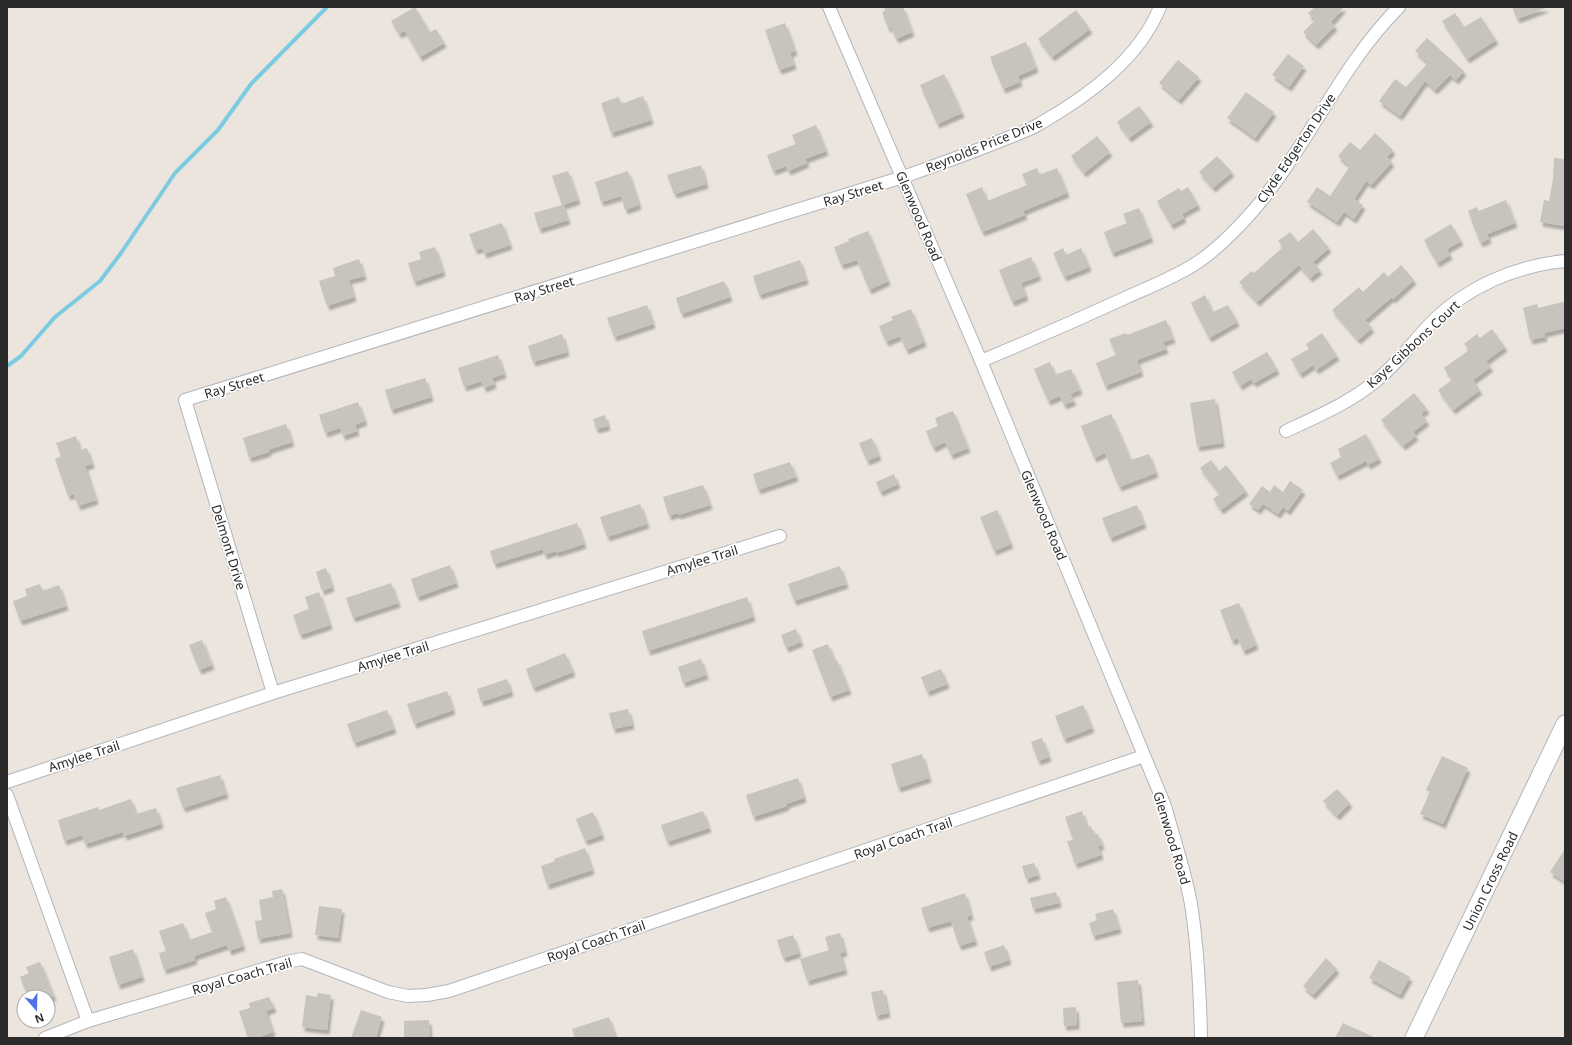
<svg xmlns="http://www.w3.org/2000/svg" width="1572" height="1045" font-family="'Noto Sans',sans-serif">
	<style>
		.lines { fill: none; stroke-linecap: round; stroke-linejoin: round }
		.stream { stroke: #7dcbe1; stroke-width: 4 }
		.building { fill: #c7c3bd; filter: url(#shadow) }
		.street-casing { stroke: #b2b5bd; stroke-width: 14 }
		.secondary-casing { stroke: #b2b5bd; stroke-width: 19 }
		.street { stroke: #fff; stroke-width: 12 }
		.secondary { stroke: #fff; stroke-width: 17 }
		.labels { text-anchor: middle; stroke-width: 3.5; stroke-linejoin: round; paint-order: stroke }
		.street-label { font-size: 13px; fill: #2b2b2b; stroke: #fff }
	</style>
	<defs>
		<filter id="shadow"><feDropShadow dx="2.5" dy="4.5" stdDeviation="1" flood-color="#0004"/></filter>
	</defs>
	<rect width="100%" height="100%" fill="#ebe5de"/>
	<g class="lines">
		<!-- stream -->
		<path class="stream" d="M7,366L21,356L55,317L100,281L121,253L175,173L218,130L251,84L327,7"/>
	</g>
	<!-- building -->
	<g class="building">
		<path d="M415,7L430,32L436,29L444,43L420,57L405,31L399,34L391,21Z"/>
		<path d="M884,7H903L912,32L896,39L891,27L888,28L882,12L885,11Z"/>
		<path d="M1315,7H1344L1331,22L1335,26L1316,45L1303,32L1315,20L1308,13Z"/>
		<path d="M1512,7H1546V8L1517,19Z"/>
		<path d="M1076,10L1090,29L1052,57L1038,39Z"/>
		<path d="M1455,13L1464,27L1481,17L1496,40L1467,59L1442,21Z"/>
		<path d="M785,23L795,51L790,53L794,65L779,70L765,30Z"/>
		<path d="M1427,38L1464,71L1456,80L1450,75L1435,90L1425,81L1400,116L1379,101L1395,79L1406,87L1428,63L1415,51Z"/>
		<path d="M1026,42L1036,68L1018,76L1020,82L1003,89L990,57Z"/>
		<path d="M1288,54L1304,66L1289,87L1272,75Z"/>
		<path d="M1178,60L1199,77L1179,100L1159,83Z"/>
		<path d="M944,74L962,113L937,124L920,85Z"/>
		<path d="M1246,92L1274,112L1255,138L1227,118Z"/>
		<path d="M643,96L651,120L611,133L601,103L619,97L621,104Z"/>
		<path d="M1139,106L1151,122L1129,138L1117,122Z"/>
		<path d="M816,125L826,151L805,159L807,163L788,171L786,166L773,171L767,155L796,144L792,135Z"/>
		<path d="M1375,133L1393,150L1387,157L1392,162L1371,185L1366,181L1354,199L1363,205L1354,219L1344,212L1337,222L1307,202L1317,187L1330,196L1350,166L1338,156L1350,142L1360,150Z"/>
		<path d="M1097,136L1110,152L1084,173L1071,156Z"/>
		<path d="M1217,156L1232,172L1213,188L1199,172Z"/>
		<path d="M1554,158L1565,159V226L1540,222L1544,200L1549,201L1553,179Z"/>
		<path d="M701,165L706,184L674,194L667,175Z"/>
		<path d="M1037,168L1039,175L1057,168L1067,193L1023,211L1025,215L982,232L966,194L982,187L987,201L1027,185L1022,174Z"/>
		<path d="M568,171L578,200L563,205L568,220L539,229L534,213L562,205L552,176Z"/>
		<path d="M628,171L639,205L625,210L621,196L601,202L595,182Z"/>
		<path d="M1188,187L1198,205L1182,214L1184,218L1171,225L1157,201L1179,188L1181,191Z"/>
		<path d="M1506,200L1515,223L1487,234L1489,239L1480,243L1468,211L1477,207L1479,211Z"/>
		<path d="M1139,208L1151,238L1112,253L1104,232L1127,223L1123,214Z"/>
		<path d="M502,223L510,245L484,254L482,248L475,250L469,234Z"/>
		<path d="M1451,224L1461,241L1447,249L1450,255L1437,263L1424,240Z"/>
		<path d="M1313,229L1329,248L1313,262L1320,270L1310,278L1299,265L1257,302L1239,282L1252,271L1254,273L1283,247L1278,241L1290,232L1298,242Z"/>
		<path d="M868,231L888,281L869,290L857,260L841,265L834,247L849,241L848,239Z"/>
		<path d="M435,247L443,272L414,282L408,263L421,259L419,252Z"/>
		<path d="M1063,248L1066,255L1081,248L1089,267L1064,277L1053,253Z"/>
		<path d="M1031,257L1039,276L1021,283L1026,296L1012,302L999,270Z"/>
		<path d="M359,259L364,276L349,280L354,297L327,306L319,281L335,276L333,268Z"/>
		<path d="M800,260L806,280L759,295L753,276Z"/>
		<path d="M1401,265L1414,280L1393,299L1392,297L1365,320L1372,328L1358,340L1332,310L1359,287L1363,292L1384,272L1388,277Z"/>
		<path d="M724,281L730,297L681,314L676,298Z"/>
		<path d="M1205,295L1213,312L1228,305L1237,322L1209,338L1191,303Z"/>
		<path d="M1563,302L1565,309V328L1544,333L1545,337L1530,340L1523,308L1537,304L1538,308Z"/>
		<path d="M647,305L653,324L614,337L607,318Z"/>
		<path d="M911,309L924,342L906,350L900,336L886,342L879,326L893,320L891,317Z"/>
		<path d="M1166,320L1173,339L1163,342L1166,349L1137,360L1141,372L1105,386L1096,363L1116,355L1109,339L1126,333L1127,335Z"/>
		<path d="M1492,329L1505,347L1486,361L1491,367L1473,380L1480,390L1453,410L1438,390L1452,380L1444,368L1469,350L1464,344L1477,334L1480,338Z"/>
		<path d="M1322,333L1337,356L1316,370L1313,365L1300,374L1291,359L1309,349L1306,344Z"/>
		<path d="M562,334L567,352L533,362L528,346Z"/>
		<path d="M1267,352L1277,370L1254,383L1251,379L1240,386L1232,372Z"/>
		<path d="M498,355L504,374L492,378L494,384L484,388L481,381L464,387L458,368Z"/>
		<path d="M1050,362L1055,375L1071,369L1080,390L1070,394L1074,401L1064,405L1060,396L1048,401L1034,369Z"/>
		<path d="M425,378L431,397L391,410L385,390Z"/>
		<path d="M1414,393L1427,409L1421,414L1427,421L1413,432L1416,436L1403,446L1381,420Z"/>
		<path d="M1215,399L1222,443L1197,447L1190,403Z"/>
		<path d="M358,402L365,421L355,425L357,431L343,436L340,428L325,433L319,415Z"/>
		<path d="M953,411L968,448L951,455L945,442L933,448L926,431L938,426L935,418Z"/>
		<path d="M1111,414L1131,460L1149,454L1156,473L1119,487L1105,453L1094,458L1081,426Z"/>
		<path d="M605,415L608,426L596,429L593,419Z"/>
		<path d="M286,424L292,442L268,450L269,452L249,458L243,438Z"/>
		<path d="M1366,434L1379,459L1368,465L1366,461L1337,476L1330,463L1341,457L1338,449Z"/>
		<path d="M76,436L80,450L87,448L92,464L85,466L96,500L78,506L74,494L68,496L55,459L61,456L56,443Z"/>
		<path d="M872,438L879,456L867,461L859,443Z"/>
		<path d="M1211,460L1219,471L1226,465L1246,491L1221,510L1213,499L1220,494L1200,468Z"/>
		<path d="M790,462L796,477L758,490L753,474Z"/>
		<path d="M894,474L898,484L880,492L876,482Z"/>
		<path d="M1290,481L1303,490L1288,511L1283,507L1278,514L1263,504L1258,510L1249,504L1262,486L1270,492L1274,485L1283,492Z"/>
		<path d="M703,485L710,505L678,515V513L669,516L663,497Z"/>
		<path d="M640,504L647,524L607,537L600,517Z"/>
		<path d="M1137,505L1144,524L1110,538L1102,518Z"/>
		<path d="M997,510L1011,544L994,551L980,517Z"/>
		<path d="M577,523L584,544L556,553V551L544,555L543,549L494,564L490,551Z"/>
		<path d="M450,565L456,583L417,597L411,579Z"/>
		<path d="M840,566L846,584L794,601L788,584Z"/>
		<path d="M326,568L332,587L322,591L316,572Z"/>
		<path d="M391,583L398,603L353,618L346,598Z"/>
		<path d="M40,584L42,591L59,585L66,606L20,621L13,601L27,596L25,589Z"/>
		<path d="M319,592L330,625L300,635L293,615L309,609L305,597Z"/>
		<path d="M747,597L753,617L648,651L642,631Z"/>
		<path d="M1239,603L1256,645L1243,651L1238,638L1232,641L1220,610Z"/>
		<path d="M796,629L801,642L786,648L781,635Z"/>
		<path d="M202,640L212,665L199,670L189,645Z"/>
		<path d="M828,644L835,661L837,660L849,690L830,697L812,650Z"/>
		<path d="M565,653L573,672L533,688L526,669Z"/>
		<path d="M701,659L706,675L683,683L678,667Z"/>
		<path d="M941,669L947,684L927,692L921,677Z"/>
		<path d="M507,679L511,692L481,702L477,689Z"/>
		<path d="M447,691L453,710L414,724L407,704Z"/>
		<path d="M1083,705L1092,728L1064,739L1055,716Z"/>
		<path d="M628,709L632,725L613,729L609,713Z"/>
		<path d="M387,710L394,729L354,743L347,724Z"/>
		<path d="M1042,738L1049,757L1038,761L1031,742Z"/>
		<path d="M922,754L929,778L898,788L891,764Z"/>
		<path d="M1442,756L1468,768L1443,824L1420,814L1430,792L1426,790Z"/>
		<path d="M220,775L226,794L183,808L176,788Z"/>
		<path d="M798,778L804,798L786,804L787,806L753,817L746,795Z"/>
		<path d="M1337,789L1350,803L1337,816L1323,801Z"/>
		<path d="M131,799L136,814L156,808L161,824L124,836L123,832L85,844L82,835L64,841L58,820L98,807L99,810Z"/>
		<path d="M703,811L709,828L667,842L661,825Z"/>
		<path d="M1082,811L1087,827L1091,826L1094,835L1098,834L1102,845L1098,846L1101,855L1075,864L1067,841L1073,840L1065,817Z"/>
		<path d="M593,812L602,835L585,841L576,819Z"/>
		<path d="M585,848L592,870L547,885L541,866L555,861L554,859Z"/>
		<path d="M1565,849V882L1550,872Z"/>
		<path d="M1034,863L1038,875L1026,879L1022,866Z"/>
		<path d="M282,889L290,933L258,939L255,921L262,920L259,900L273,897L272,891Z"/>
		<path d="M1056,892L1059,903L1033,909L1030,898Z"/>
		<path d="M965,893L971,915L967,917L975,941L959,946L951,921L927,928L921,908Z"/>
		<path d="M226,897L243,946L229,951L227,945L194,956L195,960L164,970L159,953L166,951L159,931L183,923L189,940L212,932L205,913L216,909L214,901Z"/>
		<path d="M319,906L342,909L338,938L315,935Z"/>
		<path d="M1113,909L1119,929L1093,936L1089,923L1097,920L1095,914Z"/>
		<path d="M840,933L845,952L840,953L845,970L807,981L800,959L829,950L825,937Z"/>
		<path d="M793,935L799,953L783,958L777,940Z"/>
		<path d="M1004,945L1009,960L989,967L984,952Z"/>
		<path d="M133,949L142,977L118,985L109,957Z"/>
		<path d="M1326,958L1337,969L1313,995L1303,986Z"/>
		<path d="M1379,960L1410,977L1400,995L1369,978Z"/>
		<path d="M40,962L54,997H28L20,977L29,973L26,967Z"/>
		<path d="M1138,980L1142,1021L1121,1023L1117,982Z"/>
		<path d="M883,990L888,1013L876,1016L871,992Z"/>
		<path d="M318,993L331,995L327,1030L302,1027L306,995L317,997Z"/>
		<path d="M269,997L274,1008L266,1011L273,1032L257,1038H248L239,1011L250,1008L249,1003Z"/>
		<path d="M1076,1007L1077,1025L1064,1026L1063,1008Z"/>
		<path d="M361,1010L382,1017L376,1038H351Z"/>
		<path d="M609,1017L615,1036L608,1038H575L572,1029Z"/>
		<path d="M429,1020L430,1038H404V1021Z"/>
		<path d="M1343,1023L1376,1038H1335Z"/>
	</g>
	<g class="lines">
		<defs>
			<g id="street">
				<path d="M829,7L981,361L1165,806C1174,839 1185,871 1191,904C1198,948 1200,993 1201,1038"/>
				<path d="M981,361C1029,341 1077,320 1125,298C1147,288 1178,276 1198,262C1223,245 1244,222 1263,199C1312,137 1343,63 1399,7"/>
				<path d="M1286,431C1318,416 1349,403 1376,381C1397,364 1412,343 1430,324C1466,287 1515,266 1565,261"/>
				<path d="M273,693L185,400L903,177C937,165 971,153 1005,139C1017,134 1030,130 1041,123C1088,96 1139,59 1160,7"/>
				<path d="M7,782L273,693L780,536"/>
				<path d="M7,795L88,1021"/>
				<path d="M45,1038L88,1021L287,962L302,959L388,992L408,996L427,995L449,991L1144,756"/>
			</g>
			<path id="secondary" d="M1414,1038L1565,724"/>
		</defs>
		<!-- street casing -->
		<use href="#street" class="street-casing"/>
		<!-- secondary casing -->
		<use href="#secondary" class="secondary-casing"/>
		<!-- street -->
		<use href="#street" class="street"/>
		<!-- secondary -->
		<use href="#secondary" class="secondary"/>
	</g>
	<g class="labels">
		<!-- street labels -->
		<g class="street-label">
			<text transform="translate(984 145) rotate(-22)" y="5">Reynolds Price Drive</text>
			<text transform="translate(1296 148) rotate(-56)" y="5">Clyde Edgerton Drive</text>
			<text transform="translate(853 193) rotate(-17)" y="5">Ray Street</text>
			<text transform="translate(919 216) rotate(67)" y="5">Glenwood Road</text>
			<text transform="translate(544 289) rotate(-17)" y="5">Ray Street</text>
			<text transform="translate(1413 344) rotate(-43)" y="5">Kaye Gibbons Court</text>
			<text transform="translate(234 385) rotate(-17)" y="5">Ray Street</text>
			<text transform="translate(1044 515) rotate(67)" y="5">Glenwood Road</text>
			<text transform="translate(229 547) rotate(73)" y="5">Delmont Drive</text>
			<text transform="translate(702 560) rotate(-17)" y="5">Amylee Trail</text>
			<text transform="translate(393 656) rotate(-17)" y="5">Amylee Trail</text>
			<text transform="translate(84 756) rotate(-18)" y="5">Amylee Trail</text>
			<text transform="translate(903 838) rotate(-19)" y="5">Royal Coach Trail</text>
			<text transform="translate(1172 838) rotate(73)" y="5">Glenwood Road</text>
			<text transform="translate(1490 881) rotate(-64)" y="5">Union Cross Road</text>
			<text transform="translate(596 941) rotate(-19)" y="5">Royal Coach Trail</text>
			<text transform="translate(242 976) rotate(-16)" y="5">Royal Coach Trail</text>
		</g>
	</g>
	<!-- border -->
	<rect width="1572" height="1045" fill="none" stroke="#2b2b2b" stroke-width="16"/>
	<!-- north arrow -->
	<g transform="translate(36 1009) rotate(160)"><circle r="19" fill="#ffffff" stroke="#aaaaaa"/>
	<path d="M0-3L7 15L0 10L-7 15Z" fill="#5072e6"/>
	<text y="-6" font-size="11" font-weight="bold" text-anchor="middle" fill="#2b2b2b">N</text>
	</g>
</svg>
